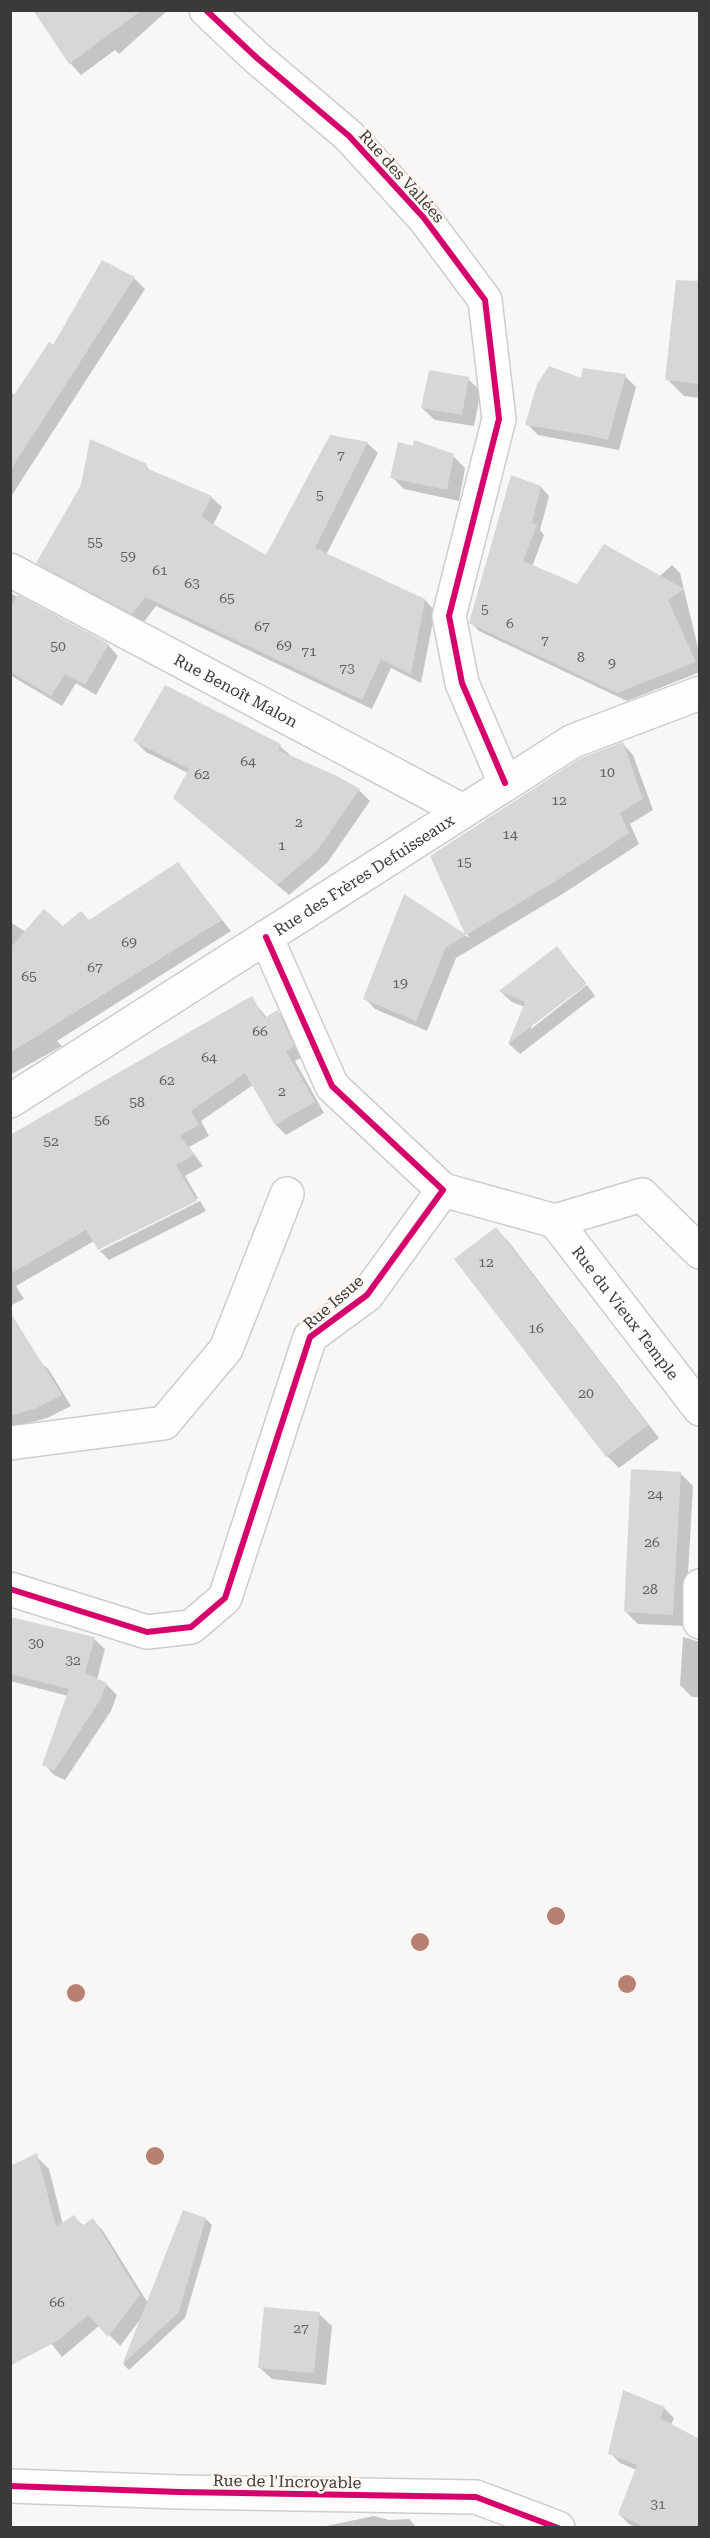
<svg xmlns="http://www.w3.org/2000/svg" width="710" height="2538" font-family="'Roboto Serif',serif">
	<style>
		.shadow { fill: #0003 }
		.building { fill: #d8d7d5 }
		.lines { fill: none; stroke-linecap: round; stroke-linejoin: round }
		.minor-casing { stroke: #cecdcb; stroke-width: 36 }
		.minor { stroke: #fefefe; stroke-width: 33 }
		.cycleway-casing { stroke: #fbf8f3; stroke-width: 10 }
		.cycleway { stroke: #d6006c; stroke-width: 6 }
		.tree { fill: #b78070 }
		.labels { text-anchor: middle; stroke-width: 5; stroke-linejoin: round; paint-order: stroke }
		.number-label { font-size: 14px; fill: #62615f }
		.street-label { font-size: 16px; fill: #3b3a38; stroke: #fbf8f3 }
	</style>
	<rect width="100%" height="100%" fill="#f9f7f5"/>
	<!-- shadow -->
	<g class="shadow">
		<path d="M35,10H168L119,54L115,50L81,75L70,63Z"/>
		<path d="M103,262L134,278L145,289L10,498V392L16,396L53,347Z"/>
		<path d="M700,262V398L684,396L667,379L694,307Z"/>
		<path d="M625,376L636,387L619,450L538,435L527,424L582,380Z"/>
		<path d="M468,379L481,391L474,426L435,420L422,408Z"/>
		<path d="M331,436L367,443L378,453L326,555L425,600L435,611L421,683L391,668L372,709L156,606L143,623L48,573L38,562L146,466L153,473L211,497L222,507L213,525L267,557Z"/>
		<path d="M453,456L465,468L459,501L404,489L392,477Z"/>
		<path d="M541,487L549,496L540,530L544,535L532,567L578,585L659,577L672,565L680,573L700,656V672L627,701L479,631L471,622Z"/>
		<path d="M10,593L108,645L118,656L96,695L76,683L62,706L10,675Z"/>
		<path d="M165,687L280,746L291,756L359,790L370,801L327,863L289,895L174,798L188,773L146,752L135,741Z"/>
		<path d="M623,744L633,755L653,810L630,824L639,844L564,893L456,958L427,1031L375,1009L365,998L404,896L469,938L432,857Z"/>
		<path d="M178,864L231,931L57,1041L62,1046L10,1075V922L26,932L63,928L89,921Z"/>
		<path d="M557,948L586,983L531,1025V1029L587,985L595,996L520,1054L509,1044L525,1007L512,1002L501,992Z"/>
		<path d="M251,998L267,1018L278,1012L288,1022L303,1057L295,1061L324,1113L286,1135L276,1125L253,1085L201,1121L209,1136L189,1147L203,1166L185,1176L198,1198L100,1248V1250L94,1241L16,1286L24,1299L10,1306V1137Z"/>
		<path d="M200,1201L206,1211L109,1260L100,1251Z"/>
		<path d="M496,1229L508,1241L659,1438L619,1468L607,1456Z"/>
		<path d="M38,1360L49,1370L71,1406L47,1418L10,1428V1374Z"/>
		<path d="M680,1473L693,1486L685,1626L638,1624L625,1611Z"/>
		<path d="M10,1618L94,1639L105,1649L97,1680L106,1684L117,1695L111,1711L65,1780L54,1775L44,1764L68,1696L10,1681Z"/>
		<path d="M683,1637L700,1642V1697H692L680,1685Z"/>
		<path d="M38,2158L49,2169L63,2225L74,2217L84,2226L93,2220L103,2231L148,2303L206,2219L212,2225L185,2318L129,2370L124,2365L142,2317L120,2346L100,2325L62,2357L10,2292V2165Z"/>
		<path d="M319,2314L332,2326L326,2385L272,2379L259,2367Z"/>
		<path d="M664,2408L674,2418L671,2425L700,2439V2528H638L629,2524L619,2514L637,2470L620,2463L610,2453Z"/>
		<path d="M374,2516L389,2520L409,2519L417,2528H317Z"/>
	</g>
	<!-- building -->
	<g class="building">
		<path d="M33,10H142L69,64Z"/>
		<path d="M102,260L135,277L10,471V401L49,342L53,345Z"/>
		<path d="M676,280L699,281V384L665,380Z"/>
		<path d="M549,366L581,378L583,368L626,374L608,440L588,435L525,425L537,384Z"/>
		<path d="M429,370L469,377L462,415L421,408Z"/>
		<path d="M330,435L368,442L315,548L425,599L411,674L381,659L362,700L145,597L132,614L36,563L81,485L90,439L147,464L146,468L212,496L201,517L266,555Z"/>
		<path d="M414,440L454,454L447,490L390,478L398,442L413,446Z"/>
		<path d="M511,475L541,486L532,523L537,525L523,561L577,584L604,544L684,589L668,600L696,662L617,693L469,623Z"/>
		<path d="M18,595L109,644L85,685L65,674L51,696L10,672V608Z"/>
		<path d="M165,685L281,744L278,750L337,776L360,789L316,852L277,885L173,798L189,769L133,741Z"/>
		<path d="M623,742L643,799L620,813L629,833L554,882L446,947L416,1021L363,999L404,894L465,934L430,856L581,758Z"/>
		<path d="M178,862L222,920L10,1053V948L44,909L63,926L81,911L89,920Z"/>
		<path d="M557,946L586,985L508,1044L525,1002L499,991Z"/>
		<path d="M252,996L264,1018L278,1010L294,1046L286,1051L315,1102L275,1125L245,1073L191,1111L199,1125L180,1136L194,1155L176,1165L197,1201L98,1250L86,1230L10,1274V1135Z"/>
		<path d="M496,1227L648,1425L606,1457L454,1259Z"/>
		<path d="M10,1312L62,1395L37,1408L10,1416Z"/>
		<path d="M631,1469L681,1472L673,1615L624,1612Z"/>
		<path d="M10,1617L95,1637L85,1673L107,1683L100,1700L54,1771L42,1765L69,1689L10,1674Z"/>
		<path d="M37,2153L56,2227L74,2215L82,2226L93,2218L140,2295L108,2337L88,2315L59,2340L10,2366V2166Z"/>
		<path d="M183,2210L206,2218L179,2312L122,2365Z"/>
		<path d="M264,2307L320,2312L314,2373L258,2368Z"/>
		<path d="M623,2390L665,2407L660,2418L699,2439V2528H646L618,2514L637,2465L608,2454Z"/>
	</g>
	<g class="lines">
		<defs>
			<g id="minor">
				<path d="M206,10L257,58L349,136L424,218L485,300L499,419L449,616L462,683L505,783"/>
				<path id="s1" d="M10,570L463,811"/>
				<path id="s2" d="M10,1101L573,741L700,693"/>
				<path id="s3" d="M443,1190L555,1221L700,1409"/>
				<path d="M555,1221L642,1195L700,1252"/>
				<path d="M10,1443L164,1423L226,1349L287,1194"/>
				<path d="M700,1586V1622"/>
				<path d="M10,1589L147,1632L191,1627L225,1598L310,1337L367,1295L443,1190L332,1086L266,937"/>
				<path d="M10,2486L179,2492L476,2497L558,2528"/>
			</g>
		</defs>
		<!-- minor casing -->
		<use href="#minor" class="minor-casing"/>
		<!-- minor -->
		<use href="#minor" class="minor"/>
		<defs>
			<g id="cycleway">
				<path d="M206,10L257,58L349,136L424,218L485,300L499,419L449,616L462,683L505,783"/>
				<path d="M10,1589L147,1632L191,1627L225,1598L310,1337L367,1295L443,1190L332,1086L266,937"/>
				<path d="M10,2486L179,2492L476,2497L558,2528"/>
			</g>
		</defs>
		<!-- cycleway casing -->
		<use href="#cycleway" class="cycleway-casing"/>
		<!-- cycleway -->
		<use href="#cycleway" class="cycleway"/>
	</g>
	<!-- trees -->
	<g class="tree">
		<circle cx="556" cy="1916" r="9"/>
		<circle cx="420" cy="1942" r="9"/>
		<circle cx="627" cy="1984" r="9"/>
		<circle cx="76" cy="1993" r="9"/>
		<circle cx="155" cy="2156" r="9"/>
	</g>
	<g class="labels">
		<!-- number labels -->
		<g class="number-label">
			<text x="341" y="460">7</text>
			<text x="320" y="500">5</text>
			<text x="95" y="547">55</text>
			<text x="128" y="561">59</text>
			<text x="160" y="575">61</text>
			<text x="192" y="588">63</text>
			<text x="227" y="603">65</text>
			<text x="485" y="614">5</text>
			<text x="510" y="628">6</text>
			<text x="262" y="631">67</text>
			<text x="545" y="645">7</text>
			<text x="284" y="650">69</text>
			<text x="58" y="651">50</text>
			<text x="309" y="656">71</text>
			<text x="581" y="662">8</text>
			<text x="612" y="668">9</text>
			<text x="347" y="673">73</text>
			<text x="248" y="766">64</text>
			<text x="607" y="777">10</text>
			<text x="202" y="779">62</text>
			<text x="559" y="805">12</text>
			<text x="299" y="827">2</text>
			<text x="510" y="839">14</text>
			<text x="282" y="850">1</text>
			<text x="464" y="867">15</text>
			<text x="129" y="947">69</text>
			<text x="95" y="972">67</text>
			<text x="29" y="981">65</text>
			<text x="400" y="988">19</text>
			<text x="260" y="1036">66</text>
			<text x="209" y="1062">64</text>
			<text x="167" y="1085">62</text>
			<text x="282" y="1096">2</text>
			<text x="137" y="1107">58</text>
			<text x="102" y="1125">56</text>
			<text x="51" y="1146">52</text>
			<text x="486" y="1267">12</text>
			<text x="536" y="1333">16</text>
			<text x="586" y="1398">20</text>
			<text x="655" y="1499">24</text>
			<text x="652" y="1547">26</text>
			<text x="650" y="1594">28</text>
			<text x="36" y="1648">30</text>
			<text x="73" y="1665">32</text>
			<text x="57" y="2307">66</text>
			<text x="301" y="2333">27</text>
			<text x="658" y="2509">31</text>
		</g>
		<!-- street labels -->
		<g class="street-label">
			<text transform="translate(402 176) rotate(48)" y="6">Rue des Vallées</text>
			<text dy="6" stroke="none"><textPath href="#s1" startOffset="256">Rue Benoît Malon</textPath></text>
			<text dy="6" stroke="none"><textPath href="#s2" startOffset="420">Rue des Frères Defuisseaux</textPath></text>
			<text transform="translate(333 1302) rotate(-41)" y="6">Rue Issue</text>
			<text dy="6" stroke="none"><textPath href="#s3" startOffset="232">Rue du Vieux Temple</textPath></text>
			<text transform="translate(287 2481) rotate(1)" y="6">Rue de l'Incroyable</text>
		</g>
	</g>
	<!-- border -->
	<rect width="710" height="2538" fill="none" stroke="#3b3a38" stroke-width="24"/>
</svg>
